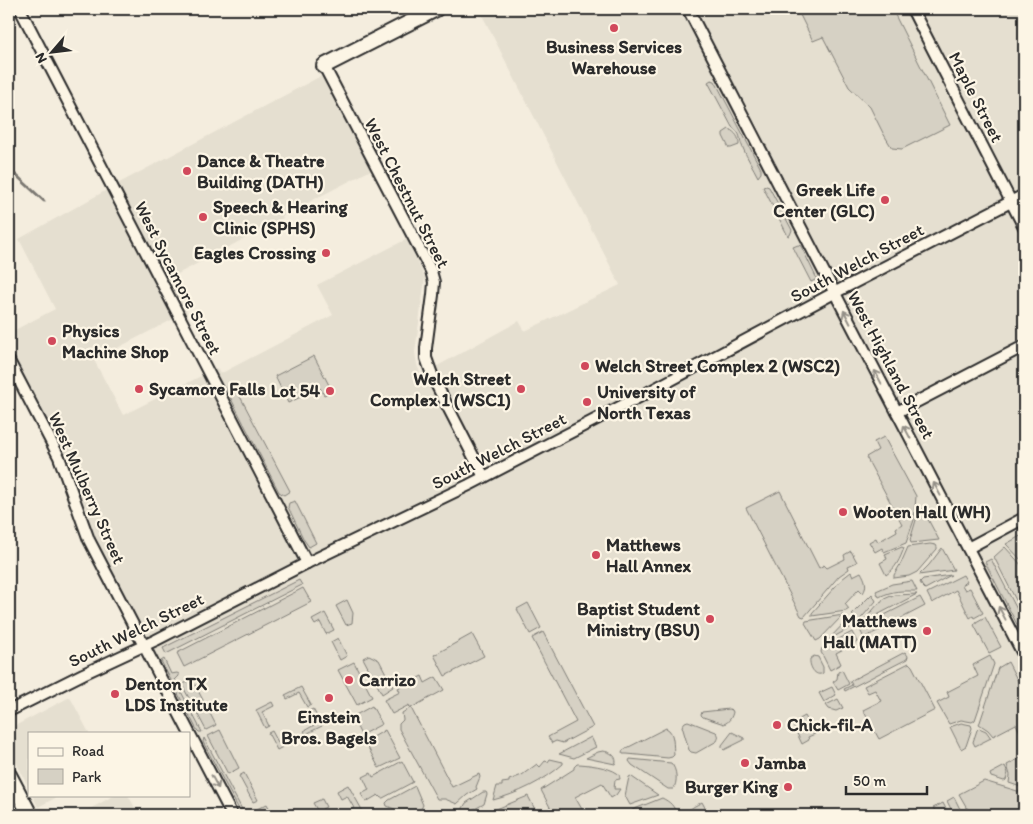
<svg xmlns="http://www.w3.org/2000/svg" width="1033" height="824" font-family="Itim,sans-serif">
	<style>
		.built { fill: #e5dfd0 }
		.green { fill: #d6d1c4; stroke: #807e78 }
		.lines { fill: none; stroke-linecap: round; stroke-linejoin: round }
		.stream { stroke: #7a7771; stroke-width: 3 }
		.street-casing { stroke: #2b2b2b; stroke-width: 14 }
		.secondary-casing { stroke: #2b2b2b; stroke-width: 18 }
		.street { stroke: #fcf5e5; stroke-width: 10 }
		.secondary { stroke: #fcf5e5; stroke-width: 14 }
		.oneway { stroke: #949088 }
		.poi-dot { fill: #d1495b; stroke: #fcf5e5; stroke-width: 2 }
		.labels { text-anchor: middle; stroke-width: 4.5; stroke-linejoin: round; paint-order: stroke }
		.poi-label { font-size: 18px; font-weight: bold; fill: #2b2b2b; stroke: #fcf5e5; text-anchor: start }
		.street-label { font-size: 18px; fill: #2b2b2b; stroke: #fcf5e5 }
	</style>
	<rect width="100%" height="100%" fill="#f4edde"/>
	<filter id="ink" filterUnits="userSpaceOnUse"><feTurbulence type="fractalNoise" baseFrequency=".02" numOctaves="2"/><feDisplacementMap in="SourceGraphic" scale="10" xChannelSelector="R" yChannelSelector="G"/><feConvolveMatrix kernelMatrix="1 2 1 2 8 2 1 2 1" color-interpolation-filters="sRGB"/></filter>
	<g filter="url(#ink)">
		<!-- built -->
		<g class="built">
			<path d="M479,9H1024V815H240L103,553L81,503L56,437L9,346V333L55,309L19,239L121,182L321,76L371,170L282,216L283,218L170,278L187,312L94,360L123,415L217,368L220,374L333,315L317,285L407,239L425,278L415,352L417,365L421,375L519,321L525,331L620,285Z"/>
			<path d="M70,697L89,733H29V788L9,748V729Z"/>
			<path d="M32,795H61L38,807Z"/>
			<path d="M115,795H128L139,815H79Z"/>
		</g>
		<!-- green -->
		<g class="green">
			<path d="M797,9H892L950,125L902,149L892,148L883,133L870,107L849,87L823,37L813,41Z"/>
			<path d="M711,80L715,81L761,169V173L758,177C753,167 747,158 743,148C738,138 743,135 732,127L708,82Z"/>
			<path d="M729,129C736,133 739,137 739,145L731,148H729L723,136V133Z"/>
			<path d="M766,186L769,187L792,230L790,235L788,236L763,187Z"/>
			<path d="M798,245L801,246L817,279L811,282L793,247Z"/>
			<path d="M314,356L332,391L324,395L320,388L288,403L275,376Z"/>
			<path d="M232,384L234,385L290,491L284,495L279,492L227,391L228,386Z"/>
			<path d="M884,437L916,496L914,520L906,543L884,552L882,548L875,552L869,542L876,538L878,542L897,531L896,528L902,524L866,457L878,450L874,442Z"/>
			<path d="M780,491L819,568L824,565L827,568L845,559L844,555L851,551L857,562L848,566L849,569L839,576L804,617L801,616L746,508Z"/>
			<path d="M295,501L316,543L309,547L304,540L288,507L289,503Z"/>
			<path d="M921,508H922L939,540L911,543L910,540L919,510Z"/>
			<path d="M1024,534V563L1006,544Z"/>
			<path d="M930,544L936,545L937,547V549L917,572L909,576L894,578V575L901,563L908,547Z"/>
			<path d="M902,547L904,548C900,559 896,568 886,575L880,563L887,559L885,554Z"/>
			<path d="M1005,547L1024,568V616L994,557Z"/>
			<path d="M942,548L954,570L919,575L929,565Z"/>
			<path d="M991,559L1024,623V638L985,562Z"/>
			<path d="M851,572L853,576L861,572C865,579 868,586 863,593L859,589L845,604L849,609L846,611L812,616V613L842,579Z"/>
			<path d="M951,575L927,588L925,589L922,586L920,582L923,579Z"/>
			<path d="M963,575L967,582L962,585L965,590L970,588L983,613L974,618L973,616L970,618L956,590L932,603L927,593Z"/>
			<path d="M299,580L302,585L166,654L163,648Z"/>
			<path d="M912,581L917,591C901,591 894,590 879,597L876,591L892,584Z"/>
			<path d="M303,588L311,602L184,667L177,653Z"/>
			<path d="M872,594L876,601L857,623L852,614Z"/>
			<path d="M917,594L862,623L878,604L882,602V600L891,596V597L895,595Z"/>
			<path d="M920,597L925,606L864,638L859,628Z"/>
			<path d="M347,600L353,613L352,623L346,625L336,606Z"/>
			<path d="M528,603L541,628L530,634L517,609Z"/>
			<path d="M325,613L334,630L326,634L320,622L315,625L312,620Z"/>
			<path d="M843,615L820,639L816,641L805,623L806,621Z"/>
			<path d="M985,617L1001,647L989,653L974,625L976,623V622Z"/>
			<path d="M847,620L850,628L828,640Z"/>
			<path d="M543,632L593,727L563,743L556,741L552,743L548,737L576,722L532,638Z"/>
			<path d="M852,632L857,642L836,653L841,664L830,670L821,652L822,648Z"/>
			<path d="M472,634L484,656L445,676L434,655Z"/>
			<path d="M338,638L347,656L340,660L331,642Z"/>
			<path d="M905,652L908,656L907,659L845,691L844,689L852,685L850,681Z"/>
			<path d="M369,655L379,660L393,687L382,694L363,658Z"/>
			<path d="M814,656L818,657L823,667V673C815,678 809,666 810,659Z"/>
			<path d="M990,656L994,664L975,720L972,722L961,720L949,724L937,703L949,697L947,692L978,676L973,665Z"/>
			<path d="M164,659L171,674L177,673L179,674V676L175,680L202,732H199L197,730L161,661Z"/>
			<path d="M354,662L372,697L357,705L338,670Z"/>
			<path d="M1008,662L1024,693V734L1023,733L1021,734L1016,724L993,736L988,730L979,724L980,722L998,668Z"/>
			<path d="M909,663L912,666L935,710L879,739L863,710L881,701L875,690L868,693L864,686Z"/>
			<path d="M842,670L849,684L838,690L833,682L837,679L838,672Z"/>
			<path d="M422,676L425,683L436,677L444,690L411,708L452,787L479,774L480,777L476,787L477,789L467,795L457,804L445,799H437L399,729V724L403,720L402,713L410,708L409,705L392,714L384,700L400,692L398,688Z"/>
			<path d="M192,679L216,725L206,730L182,685Z"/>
			<path d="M301,687L311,705L307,707L299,693L287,699L285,695Z"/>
			<path d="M832,687L836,695L824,702L819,693Z"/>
			<path d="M838,699L843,708L836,711L829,709L826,705Z"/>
			<path d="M272,702L274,706L262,712L269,726L265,728L256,710Z"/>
			<path d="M372,706L382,724L361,735L352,717Z"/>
			<path d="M313,709L322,726L306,734L304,731L316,724L309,711Z"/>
			<path d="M729,709L732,710L733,712C732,717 729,722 724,724L703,717L701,715L702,712Z"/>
			<path d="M805,716L815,734L808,737L809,740L802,744L792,723Z"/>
			<path d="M688,721L716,732C719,735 719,737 717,741L696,753L691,752L689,750L682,726L685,722Z"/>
			<path d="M961,723L971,725L972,728L966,746L961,749L950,727Z"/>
			<path d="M666,728C675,732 673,746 674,755L672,757L668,758L627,754H623L622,752L623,750Z"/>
			<path d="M979,728L986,731L991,738L975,746L973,742L977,730Z"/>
			<path d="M220,730L239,768L228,774L208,736Z"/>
			<path d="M385,730L400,758L379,768L365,742Z"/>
			<path d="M272,731L279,744L292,737L294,741L277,750L268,733Z"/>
			<path d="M732,732L744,738V740L724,750L722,748V745Z"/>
			<path d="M591,737L596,747L574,758L559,754Z"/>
			<path d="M204,738L245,815H242L203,742Z"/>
			<path d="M603,751C610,752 616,755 616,762L615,764L586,758L598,752Z"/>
			<path d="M1024,756V788L1009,783L1010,775L1007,765Z"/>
			<path d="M550,759L563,762V764C544,781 517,794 493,800L497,786H502V783L509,782V780L522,775L537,764L540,767L545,761L548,762Z"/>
			<path d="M630,759L671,763C677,769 678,783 673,789H668L632,765L629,761Z"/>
			<path d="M402,761L413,782L383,798H381L378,795L366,802L361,794L369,790L363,777L371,773L373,777Z"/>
			<path d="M577,764C586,764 609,767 617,773C620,775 619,775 620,779L615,780L614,789H620L616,795L611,798L602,783L575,797L583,811L575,815H554L541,790L574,769V767Z"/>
			<path d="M1005,766L1008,773L1006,780L1004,781L991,777L990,774Z"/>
			<path d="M244,773L258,800L253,802L239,776Z"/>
			<path d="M631,776L632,777L658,795L630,805L625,796L629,777Z"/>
			<path d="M984,781L1024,793V815H971L959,794Z"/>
			<path d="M348,785L361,808V811L359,815H351L349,811L354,808L347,796L341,799L337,791Z"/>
			<path d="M415,786L423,805L419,813L417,815H409L387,806L386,803L389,800Z"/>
			<path d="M483,792H486L487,794L484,804L469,812L466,813L463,811V808L466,803Z"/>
			<path d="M528,796L538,815H482Z"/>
			<path d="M954,797L963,815H954L947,801Z"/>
			<path d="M662,798C670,802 675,806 676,815H644L633,811L632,810Z"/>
			<path d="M322,799L326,807L322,809L325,815H320L313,803Z"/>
			<path d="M702,802L709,815H687C688,808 696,806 702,802Z"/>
			<path d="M943,803L949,815H942L939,811L936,812L933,808Z"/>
			<path d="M267,804L273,815H249L248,814L251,812L252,814L258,812L257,809Z"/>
		</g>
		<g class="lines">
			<!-- stream -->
			<path class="stream" d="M9,173L16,175L44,201"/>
			<defs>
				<g id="street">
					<path d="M20,9L307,563"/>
					<path d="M688,9L826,276L1024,656"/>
					<path d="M912,9L1024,227"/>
					<path d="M324,66L431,271L434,282L433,295L426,348V358L434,380L484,477"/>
					<path d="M9,361L59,457L89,540L232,815"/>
					<path d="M897,412L1024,346"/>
					<path d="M968,548L1024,518"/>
					<path d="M9,711L83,674L156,640L307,563L469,485L645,394L834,293L1024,195"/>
				</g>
				<g id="secondary">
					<path d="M324,66L436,9"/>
					<path d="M9,775L30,815"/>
				</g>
			</defs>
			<!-- street casing -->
			<use href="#street" class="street-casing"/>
			<!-- secondary casing -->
			<use href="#secondary" class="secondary-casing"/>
			<!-- street -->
			<use href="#street" class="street"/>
			<!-- secondary -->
			<use href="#secondary" class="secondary"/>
		</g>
		<!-- one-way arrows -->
		<defs><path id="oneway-shaft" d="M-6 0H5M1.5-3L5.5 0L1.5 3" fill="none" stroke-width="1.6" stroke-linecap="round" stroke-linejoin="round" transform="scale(1.25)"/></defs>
		<g class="oneway">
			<use href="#oneway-shaft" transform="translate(847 317) rotate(-117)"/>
			<use href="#oneway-shaft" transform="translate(878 377) rotate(-118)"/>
			<use href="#oneway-shaft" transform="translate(907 432) rotate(-118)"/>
			<use href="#oneway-shaft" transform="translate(937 489) rotate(-118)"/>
			<use href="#oneway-shaft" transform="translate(1002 613) rotate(-118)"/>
			<use href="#oneway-shaft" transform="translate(215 782) rotate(62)"/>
		</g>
	</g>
	<!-- markers -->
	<g class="poi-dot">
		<circle cx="614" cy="28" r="5"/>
		<circle cx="187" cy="171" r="5"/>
		<circle cx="885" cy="200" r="5"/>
		<circle cx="203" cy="217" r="5"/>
		<circle cx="326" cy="253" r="5"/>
		<circle cx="52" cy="341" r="5"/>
		<circle cx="585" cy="366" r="5"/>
		<circle cx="139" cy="389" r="5"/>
		<circle cx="521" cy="389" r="5"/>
		<circle cx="330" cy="391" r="5"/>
		<circle cx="587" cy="402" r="5"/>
		<circle cx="843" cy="512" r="5"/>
		<circle cx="596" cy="555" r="5"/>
		<circle cx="710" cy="619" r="5"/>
		<circle cx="927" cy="631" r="5"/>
		<circle cx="349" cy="680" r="5"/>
		<circle cx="115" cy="694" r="5"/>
		<circle cx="329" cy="698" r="5"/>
		<circle cx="777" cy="725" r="5"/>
		<circle cx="745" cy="763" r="5"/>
		<circle cx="788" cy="787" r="5"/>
	</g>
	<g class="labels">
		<!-- poi labels -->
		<g class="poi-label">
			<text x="614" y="53" text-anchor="middle">Business Services<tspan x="614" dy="21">Warehouse</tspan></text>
			<text x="197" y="167">Dance &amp; Theatre<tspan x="197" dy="21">Building (DATH)</tspan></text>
			<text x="875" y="196" text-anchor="end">Greek Life<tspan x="875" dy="21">Center (GLC)</tspan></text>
			<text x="213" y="213">Speech &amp; Hearing<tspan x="213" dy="21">Clinic (SPHS)</tspan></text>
			<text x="316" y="259" text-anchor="end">Eagles Crossing</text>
			<text x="62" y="337">Physics<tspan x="62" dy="21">Machine Shop</tspan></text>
			<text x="595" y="372">Welch Street Complex 2 (WSC2)</text>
			<text x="511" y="385" text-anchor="end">Welch Street<tspan x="511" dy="21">Complex 1 (WSC1)</tspan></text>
			<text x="149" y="395">Sycamore Falls</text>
			<text x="320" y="397" text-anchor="end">Lot 54</text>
			<text x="597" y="398">University of<tspan x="597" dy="21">North Texas</tspan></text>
			<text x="853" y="518">Wooten Hall (WH)</text>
			<text x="606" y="551">Matthews<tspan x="606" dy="21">Hall Annex</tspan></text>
			<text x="700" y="615" text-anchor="end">Baptist Student<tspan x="700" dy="21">Ministry (BSU)</tspan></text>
			<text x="917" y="627" text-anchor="end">Matthews<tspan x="917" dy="21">Hall (MATT)</tspan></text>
			<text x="359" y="686">Carrizo</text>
			<text x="125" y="690">Denton TX<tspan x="125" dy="21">LDS Institute</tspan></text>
			<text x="329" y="723" text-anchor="middle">Einstein<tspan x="329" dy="21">Bros. Bagels</tspan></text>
			<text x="787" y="731">Chick-fil-A</text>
			<text x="755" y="769">Jamba</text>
			<text x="778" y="793" text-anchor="end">Burger King</text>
		</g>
		<!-- street labels -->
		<g class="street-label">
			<text transform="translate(976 97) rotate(63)" y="6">Maple Street</text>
			<text transform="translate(407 193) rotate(63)" y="6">West Chestnut Street</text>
			<text transform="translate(857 263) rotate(-28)" y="6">South Welch Street</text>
			<text transform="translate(178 278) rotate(63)" y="6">West Sycamore Street</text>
			<text transform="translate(891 365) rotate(62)" y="6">West Highland Street</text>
			<text transform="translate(499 451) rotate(-27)" y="6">South Welch Street</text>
			<text transform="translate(87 488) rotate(66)" y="6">West Mulberry Street</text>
			<text transform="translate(136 630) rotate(-26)" y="6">South Welch Street</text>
		</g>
	</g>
	<!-- margin -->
	<rect width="1033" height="824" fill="none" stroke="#fcf5e5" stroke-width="30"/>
	<rect x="15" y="15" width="1003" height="794" fill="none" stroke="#2b2b2b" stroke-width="2" filter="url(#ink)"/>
	<!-- legend -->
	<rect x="28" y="732" width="162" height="65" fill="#fcf5e5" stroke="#a8a49b"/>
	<rect x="38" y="748" width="25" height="8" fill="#fcf5e5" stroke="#a8a49b"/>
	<text x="72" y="756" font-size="15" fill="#2b2b2b">Road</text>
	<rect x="38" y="769" width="25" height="15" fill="#d6d1c4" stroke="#a8a49b"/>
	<text x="72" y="782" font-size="15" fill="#2b2b2b">Park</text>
	<!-- north arrow -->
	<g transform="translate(52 52) rotate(242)" stroke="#fcf5e5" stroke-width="4" paint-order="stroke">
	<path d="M0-4L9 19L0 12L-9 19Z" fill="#2b2b2b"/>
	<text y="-8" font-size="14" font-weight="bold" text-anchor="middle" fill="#2b2b2b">N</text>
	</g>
	<!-- scale -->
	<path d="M846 786v8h81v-8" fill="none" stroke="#2b2b2b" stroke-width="2.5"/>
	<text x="853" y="786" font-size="15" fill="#2b2b2b" stroke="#fcf5e5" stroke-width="4" paint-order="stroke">50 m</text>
</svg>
